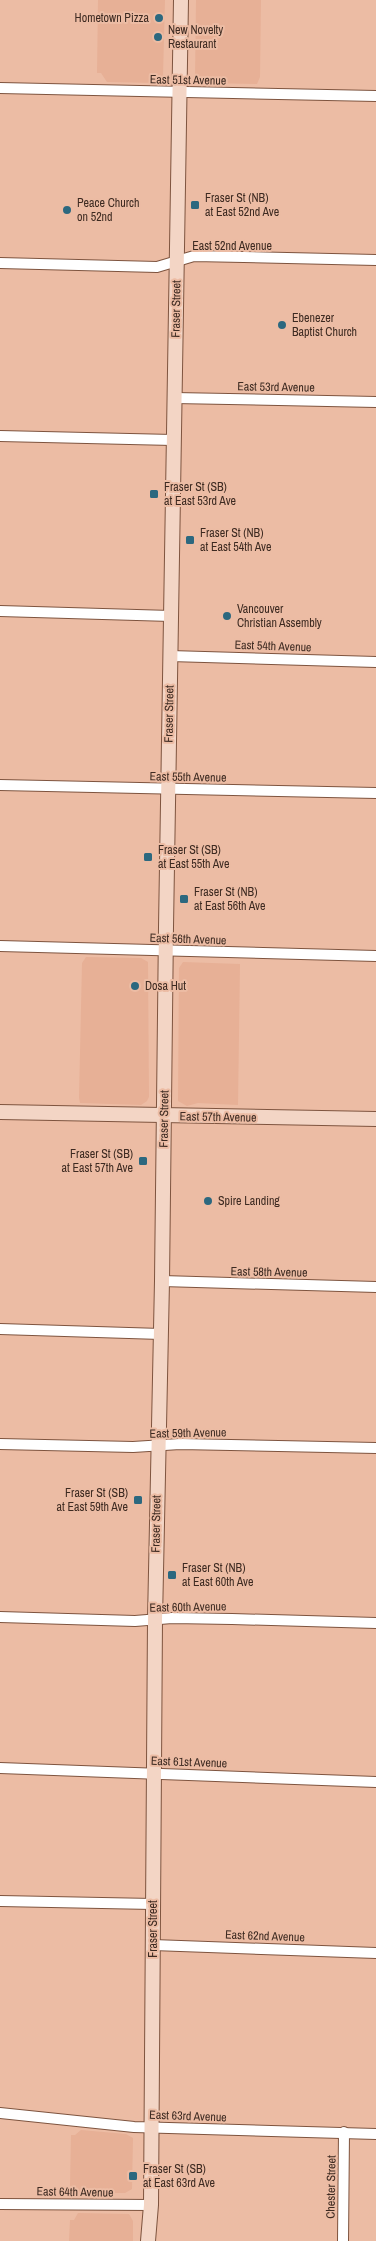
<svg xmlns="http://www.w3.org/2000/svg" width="376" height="2241" font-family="'Archivo Narrow',sans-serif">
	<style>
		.built { fill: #e7b096 }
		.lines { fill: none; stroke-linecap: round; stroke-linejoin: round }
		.street-casing { stroke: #7e543f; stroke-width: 12 }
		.secondary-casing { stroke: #7e543f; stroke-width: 16 }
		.street { stroke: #fff; stroke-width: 10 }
		.secondary { stroke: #f3d5c5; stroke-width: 14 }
		.poi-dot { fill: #2c687f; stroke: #ecbca4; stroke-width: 2 }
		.labels { text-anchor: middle; stroke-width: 4; stroke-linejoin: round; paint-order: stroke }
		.poi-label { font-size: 12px; fill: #3d2a21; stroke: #ecbca4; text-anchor: start }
		.street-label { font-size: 12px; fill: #3d2a21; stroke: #ecbca4 }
	</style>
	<rect width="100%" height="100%" fill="#ecbca4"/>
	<!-- built -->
	<g class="built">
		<path d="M98,0H165L163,76L161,81L156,83L107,82L101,73H97Z"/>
		<path d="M196,0H261L260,77L257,84L201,83L195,79Z"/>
		<path d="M86,957L141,958L148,962L149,1097L147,1101L141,1105L80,1103L79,1098L82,963Z"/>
		<path d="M183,962L240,964L238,1105L198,1103L187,1106L178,1101L179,968Z"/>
		<path d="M81,2130L126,2134L133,2138L132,2189L125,2193H79L74,2186H70L71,2135H75Z"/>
		<path d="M78,2213L129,2214L133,2221V2241H69L70,2220H74Z"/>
	</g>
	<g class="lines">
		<defs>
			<g id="street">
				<path d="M0,88L376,96"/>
				<path d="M0,263L157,267L194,256L376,260"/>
				<path d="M174,398L376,402"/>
				<path d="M0,436L173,440"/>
				<path d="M0,611L171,616"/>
				<path d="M170,656L376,662"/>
				<path d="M0,785L376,793"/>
				<path d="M0,946L376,956"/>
				<path d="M162,1281L376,1287"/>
				<path d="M0,1329L161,1334"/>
				<path d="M0,1444L133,1447L180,1444L376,1448"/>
				<path d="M0,1617L135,1621L172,1618L232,1619L376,1623"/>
				<path d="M0,1768L376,1782"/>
				<path d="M0,1901L153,1904"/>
				<path d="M153,1945L376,1953"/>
				<path d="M0,2113L134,2127L376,2134"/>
				<path d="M0,2204L151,2205"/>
				<path d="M343,2241L344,2132"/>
			</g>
			<g id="secondary">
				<path d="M0,1112L376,1119"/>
				<path d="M148,2241L151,2205L155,1620L162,1281L166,927L181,0"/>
			</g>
		</defs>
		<!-- street casing -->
		<use href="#street" class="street-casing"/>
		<!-- secondary casing -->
		<use href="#secondary" class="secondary-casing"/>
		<!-- street -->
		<use href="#street" class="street"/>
		<!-- secondary -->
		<use href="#secondary" class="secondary"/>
	</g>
	<!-- markers -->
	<g class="poi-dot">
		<circle cx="159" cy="18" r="5"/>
		<circle cx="158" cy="37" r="5"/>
		<rect x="190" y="200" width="10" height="10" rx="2.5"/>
		<circle cx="67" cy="210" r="5"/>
		<circle cx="282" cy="325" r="5"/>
		<rect x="149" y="489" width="10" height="10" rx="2.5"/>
		<rect x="185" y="535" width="10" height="10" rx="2.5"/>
		<circle cx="227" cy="616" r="5"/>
		<rect x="143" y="852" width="10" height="10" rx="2.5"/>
		<rect x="179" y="894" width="10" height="10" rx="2.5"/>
		<circle cx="135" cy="986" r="5"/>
		<rect x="138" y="1156" width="10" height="10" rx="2.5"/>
		<circle cx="208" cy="1201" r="5"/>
		<rect x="133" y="1495" width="10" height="10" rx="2.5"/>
		<rect x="167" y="1570" width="10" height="10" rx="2.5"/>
		<rect x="128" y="2171" width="10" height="10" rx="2.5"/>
	</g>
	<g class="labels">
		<!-- poi labels -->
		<g class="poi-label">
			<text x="149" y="22" text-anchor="end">Hometown Pizza</text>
			<text x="168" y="34">New Novelty<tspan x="168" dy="14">Restaurant</tspan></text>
			<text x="205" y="202">Fraser St (NB)<tspan x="205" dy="14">at East 52nd Ave</tspan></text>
			<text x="77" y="207">Peace Church<tspan x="77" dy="14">on 52nd</tspan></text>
			<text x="292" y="322">Ebenezer<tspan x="292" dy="14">Baptist Church</tspan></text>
			<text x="164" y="491">Fraser St (SB)<tspan x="164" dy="14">at East 53rd Ave</tspan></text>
			<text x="200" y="537">Fraser St (NB)<tspan x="200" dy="14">at East 54th Ave</tspan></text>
			<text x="237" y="613">Vancouver<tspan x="237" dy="14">Christian Assembly</tspan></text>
			<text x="158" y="854">Fraser St (SB)<tspan x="158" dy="14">at East 55th Ave</tspan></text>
			<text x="194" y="896">Fraser St (NB)<tspan x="194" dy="14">at East 56th Ave</tspan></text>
			<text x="145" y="990">Dosa Hut</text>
			<text x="133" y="1158" text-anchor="end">Fraser St (SB)<tspan x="133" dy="14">at East 57th Ave</tspan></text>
			<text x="218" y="1205">Spire Landing</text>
			<text x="128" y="1497" text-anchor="end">Fraser St (SB)<tspan x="128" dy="14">at East 59th Ave</tspan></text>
			<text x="182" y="1572">Fraser St (NB)<tspan x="182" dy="14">at East 60th Ave</tspan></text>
			<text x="143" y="2173">Fraser St (SB)<tspan x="143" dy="14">at East 63rd Ave</tspan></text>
		</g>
		<!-- street labels -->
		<g class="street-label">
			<text transform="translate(188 80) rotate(1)" y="4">East 51st Avenue</text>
			<text x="232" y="250">East 52nd Avenue</text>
			<text transform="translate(176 309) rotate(-89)" y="4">Fraser Street</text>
			<text transform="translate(276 387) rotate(1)" y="4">East 53rd Avenue</text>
			<text transform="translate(273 646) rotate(2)" y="4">East 54th Avenue</text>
			<text transform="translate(169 714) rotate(-89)" y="4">Fraser Street</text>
			<text transform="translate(188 777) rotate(1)" y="4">East 55th Avenue</text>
			<text transform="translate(188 939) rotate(2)" y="4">East 56th Avenue</text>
			<text transform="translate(218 1117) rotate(1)" y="4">East 57th Avenue</text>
			<text transform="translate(164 1119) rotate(-89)" y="4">Fraser Street</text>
			<text transform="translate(269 1272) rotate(1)" y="4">East 58th Avenue</text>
			<text transform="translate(188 1433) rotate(-1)" y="4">East 59th Avenue</text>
			<text transform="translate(156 1524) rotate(-89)" y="4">Fraser Street</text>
			<text transform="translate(188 1607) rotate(-1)" y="4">East 60th Avenue</text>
			<text transform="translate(189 1762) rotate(2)" y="4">East 61st Avenue</text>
			<text transform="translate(153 1929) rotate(-90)" y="4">Fraser Street</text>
			<text transform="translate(265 1936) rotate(2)" y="4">East 62nd Avenue</text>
			<text transform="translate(188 2116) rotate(2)" y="4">East 63rd Avenue</text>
			<text transform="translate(331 2187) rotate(-89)" y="4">Chester Street</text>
			<text transform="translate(75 2192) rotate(1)" y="4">East 64th Avenue</text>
		</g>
	</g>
</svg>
